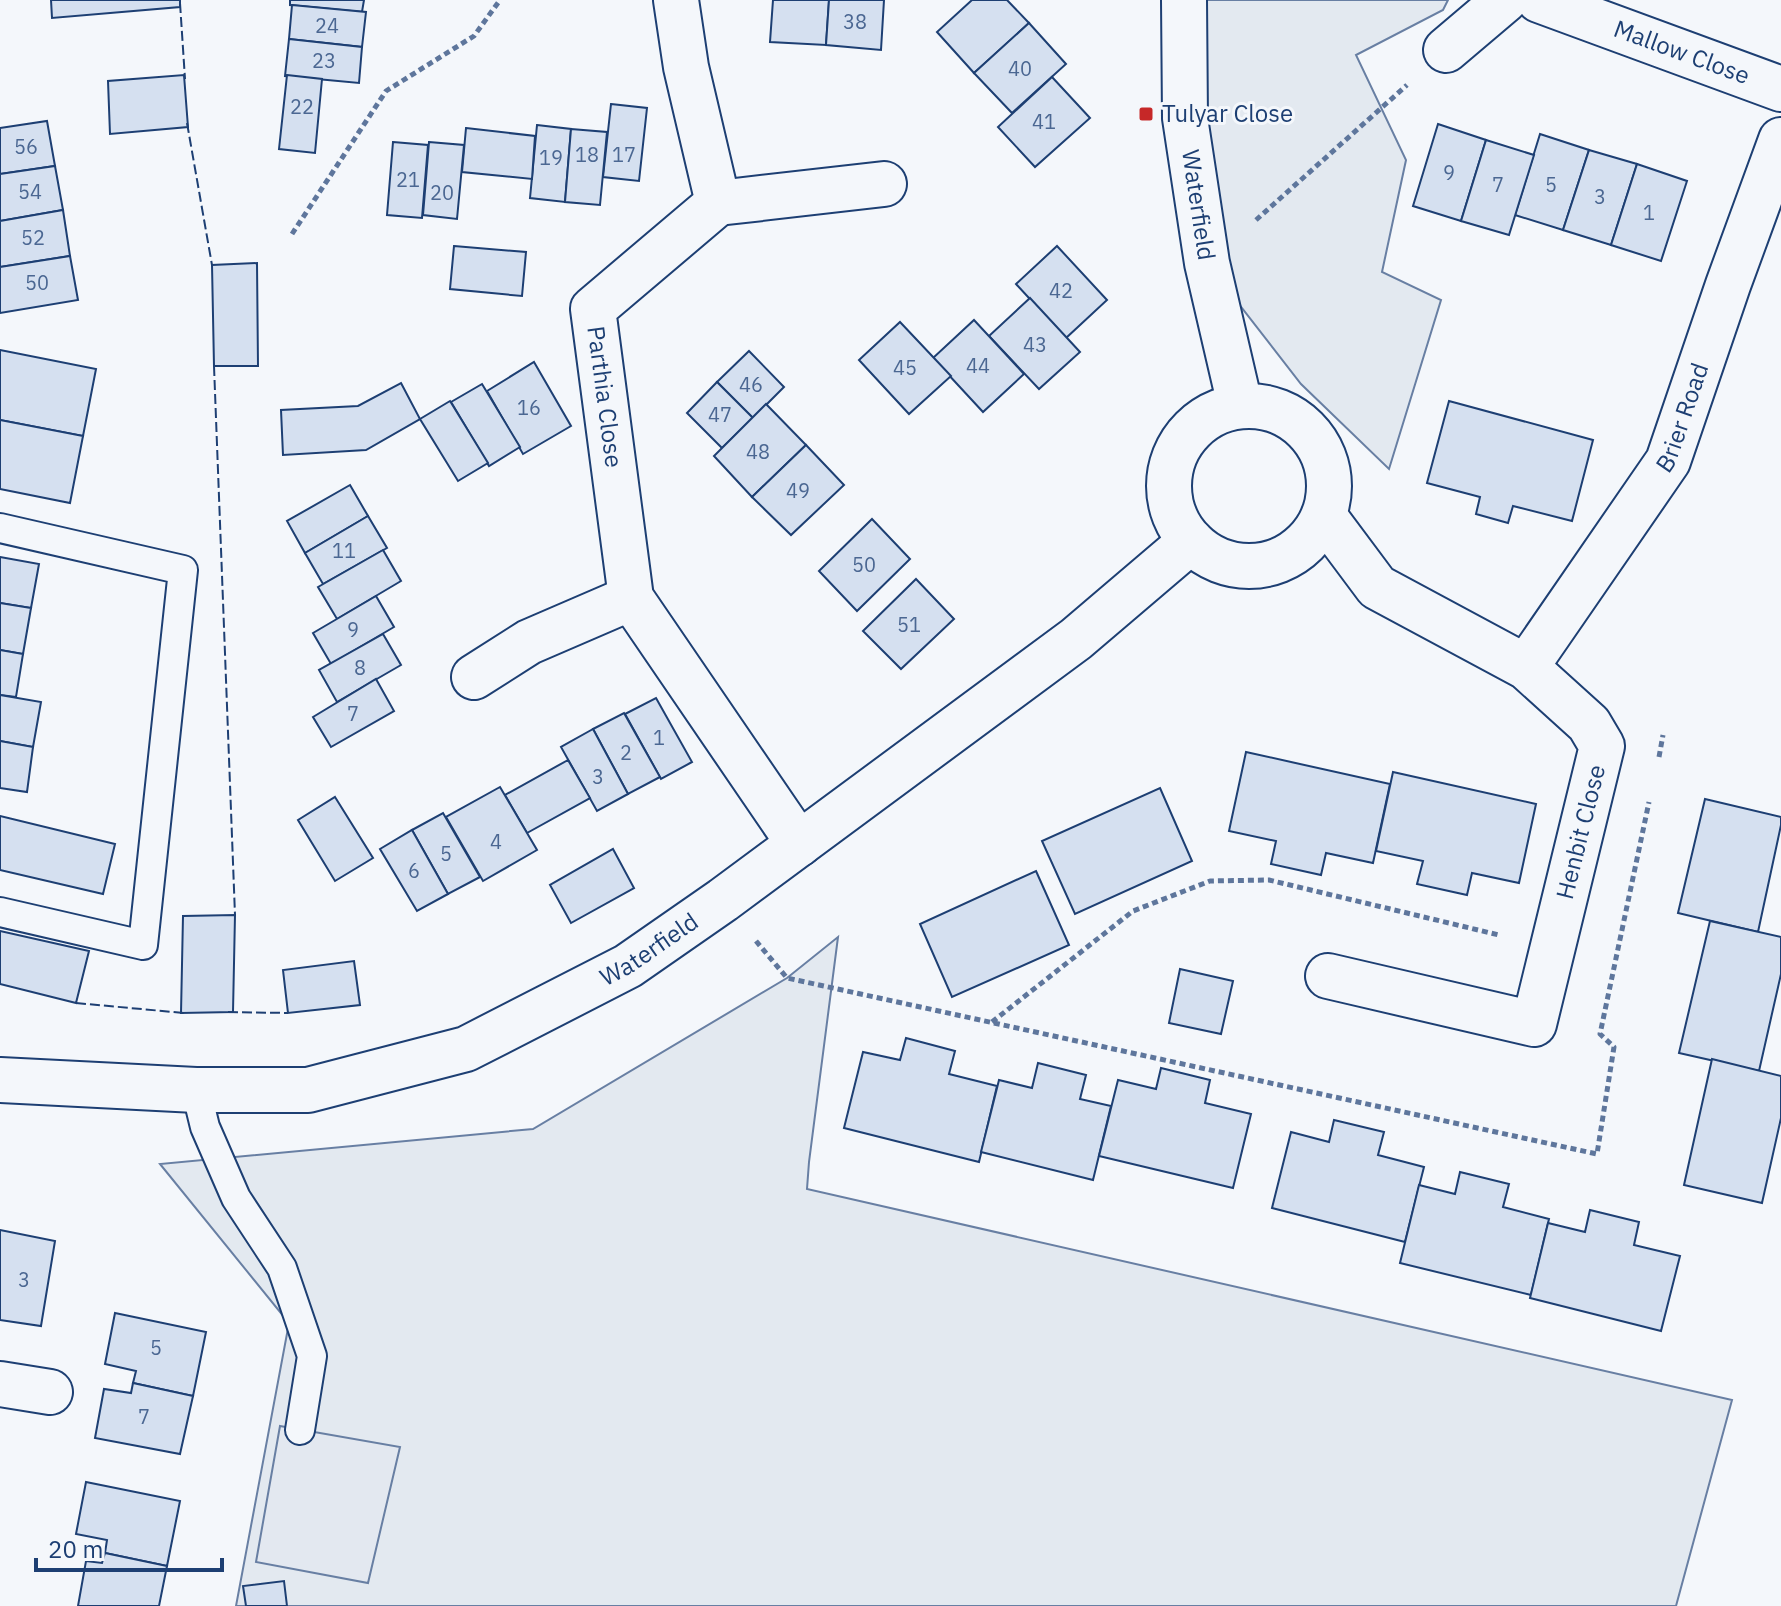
<svg xmlns="http://www.w3.org/2000/svg" width="1781" height="1606" font-family="'IBM Plex Sans',sans-serif">
	<style>
		.green { fill: #e3e9f0; stroke: #687fa3; stroke-width: 2 }
		.parking { fill: #e3e8f0; stroke: #687fa3; stroke-width: 2 }
		.building { fill: #d5e0f0; stroke: #1d3f73; stroke-width: 2 }
		.lines { fill: none; stroke-linecap: round; stroke-linejoin: round }
		.service-casing { stroke: #1d3f73; stroke-width: 32 }
		.minor-casing { stroke: #1d3f73; stroke-width: 48 }
		.path { stroke: #5e769c; stroke-width: 5; stroke-dasharray: 6 4; stroke-linecap: butt }
		.service { stroke: #f4f7fb; stroke-width: 28 }
		.minor { stroke: #f4f7fb; stroke-width: 44 }
		.fence { stroke: #1d3f73; stroke-width: 2; stroke-dasharray: 10 4; stroke-linecap: butt }
		.poi-dot { fill: #c62828; stroke: #f4f7fb; stroke-width: 3 }
		.labels { text-anchor: middle; stroke-width: 6; stroke-linejoin: round; paint-order: stroke }
		.number-label { font-size: 20px; fill: #4b6792 }
		.street-label { font-size: 24px; fill: #1d3f73; stroke: #f4f7fb }
		.poi-label { font-size: 24px; fill: #1d3f73; stroke: #f4f7fb; text-anchor: start }
	</style>
	<rect width="100%" height="100%" fill="#f4f7fb"/>
	<!-- green -->
	<g class="green">
		<path d="M1184,0H1448L1443,10L1356,55L1406,160L1382,272L1441,300L1389,469L1301,384L1207,263Z"/>
		<path d="M838,937L809,1162L807,1189L1732,1400L1676,1606H236L289,1323L160,1164L533,1129L787,978Z"/>
	</g>
	<!-- parking -->
	<path class="parking" d="M280,1426L400,1447L368,1583L256,1562Z"/>
	<!-- building -->
	<g class="building">
		<path d="M51,0H180V7L52,18Z"/>
		<path d="M290,0H364L362,12L290,5Z"/>
		<path d="M773,0H829L826,45L770,42Z"/>
		<path d="M829,0H884L881,50L826,45Z"/>
		<path d="M972,0H1007L1029,23L974,73L937,32Z"/>
		<path d="M292,5L366,12L362,47L289,39Z"/>
		<path d="M1029,23L1066,64L1012,113L974,73Z"/>
		<path d="M289,39L362,47L359,83L285,76Z"/>
		<path d="M184,75L188,127L110,134L108,81Z"/>
		<path d="M287,75L322,79L315,153L279,149Z"/>
		<path d="M1052,77L1090,118L1035,167L998,127Z"/>
		<path d="M611,104L647,108L639,181L603,177Z"/>
		<path d="M47,121L55,166L0,174V128Z"/>
		<path d="M1438,124L1486,140L1461,221L1413,206Z"/>
		<path d="M537,125L571,129L565,202L530,198Z"/>
		<path d="M466,128L535,136L532,179L462,172Z"/>
		<path d="M571,129L607,132L600,205L565,202Z"/>
		<path d="M1540,134L1589,150L1563,230L1515,215Z"/>
		<path d="M1486,140L1534,155L1509,235L1461,221Z"/>
		<path d="M393,142L428,145L422,218L387,215Z"/>
		<path d="M429,142L464,145L457,219L423,215Z"/>
		<path d="M1589,150L1637,164L1611,245L1563,230Z"/>
		<path d="M1637,164L1687,181L1661,261L1611,245Z"/>
		<path d="M55,166L63,210L0,221V174Z"/>
		<path d="M63,210L70,256L0,267V221Z"/>
		<path d="M454,246L526,252L522,296L450,289Z"/>
		<path d="M1057,246L1107,300L1066,338L1016,284Z"/>
		<path d="M70,256L78,300L0,313V267Z"/>
		<path d="M257,263L258,366H214L212,265Z"/>
		<path d="M1030,298L1080,352L1039,389L989,336Z"/>
		<path d="M974,320L1024,374L983,412L933,358Z"/>
		<path d="M900,322L951,376L909,414L859,360Z"/>
		<path d="M0,350L96,369L83,436L0,420Z"/>
		<path d="M749,351L784,387L753,418L717,382Z"/>
		<path d="M534,362L571,426L523,454L487,391Z"/>
		<path d="M717,382L753,418L722,448L687,413Z"/>
		<path d="M401,383L420,419L366,450L283,455L281,410L358,406Z"/>
		<path d="M482,384L520,447L489,466L451,402Z"/>
		<path d="M450,401L488,463L458,481L420,419Z"/>
		<path d="M1449,401L1593,440L1572,521L1513,506L1508,523L1476,514L1480,497L1427,483Z"/>
		<path d="M766,404L806,445L752,497L714,456Z"/>
		<path d="M0,420L83,436L70,503L0,489Z"/>
		<path d="M806,445L844,485L791,535L752,497Z"/>
		<path d="M350,485L368,516L305,553L287,521Z"/>
		<path d="M368,516L387,548L323,584L305,553Z"/>
		<path d="M872,519L910,559L857,611L819,571Z"/>
		<path d="M383,550L401,581L337,619L318,587Z"/>
		<path d="M0,557L39,564L31,608L0,603Z"/>
		<path d="M916,579L954,619L901,669L863,631Z"/>
		<path d="M376,596L394,627L331,664L313,633Z"/>
		<path d="M0,603L31,608L23,654L0,650Z"/>
		<path d="M383,634L401,665L337,702L319,670Z"/>
		<path d="M0,650L23,654L16,697L0,695Z"/>
		<path d="M376,679L394,711L331,747L313,717Z"/>
		<path d="M0,695L41,702L33,747L0,741Z"/>
		<path d="M656,698L692,762L661,779L625,714Z"/>
		<path d="M624,713L660,777L628,794L593,729Z"/>
		<path d="M593,729L628,794L597,811L561,747Z"/>
		<path d="M0,741L33,747L27,792L0,788Z"/>
		<path d="M1246,752L1390,784L1373,863L1326,853L1321,875L1271,864L1276,841L1229,831Z"/>
		<path d="M568,760L590,798L527,833L505,795Z"/>
		<path d="M1393,772L1536,804L1519,883L1472,873L1467,895L1417,884L1423,861L1376,851Z"/>
		<path d="M500,787L537,850L483,881L446,817Z"/>
		<path d="M1160,788L1192,861L1075,914L1042,841Z"/>
		<path d="M335,797L373,858L335,881L298,820Z"/>
		<path d="M1705,799L1781,817V825L1758,932L1678,913Z"/>
		<path d="M443,813L480,877L448,894L412,830Z"/>
		<path d="M0,816L115,844L103,894L0,870Z"/>
		<path d="M412,830L448,894L417,911L380,849Z"/>
		<path d="M613,849L634,888L571,923L550,885Z"/>
		<path d="M1036,871L1069,945L952,997L920,924Z"/>
		<path d="M235,915L233,1012L181,1013L183,916Z"/>
		<path d="M1710,921L1781,937V974L1759,1071L1679,1053Z"/>
		<path d="M0,931L89,951L76,1003L0,984Z"/>
		<path d="M354,961L360,1005L288,1013L283,970Z"/>
		<path d="M1180,969L1233,981L1221,1034L1169,1023Z"/>
		<path d="M906,1038L955,1051L949,1074L997,1086L979,1162L844,1128L863,1052L900,1060Z"/>
		<path d="M1712,1059L1781,1076V1118L1762,1203L1684,1185Z"/>
		<path d="M1038,1063L1086,1075L1080,1099L1111,1106L1093,1180L981,1152L999,1080L1032,1088Z"/>
		<path d="M1161,1068L1210,1080L1205,1103L1251,1114L1233,1188L1099,1156L1118,1080L1156,1089Z"/>
		<path d="M1334,1120L1384,1132L1378,1155L1424,1167L1405,1242L1272,1208L1291,1132L1329,1142Z"/>
		<path d="M1460,1172L1509,1184L1503,1207L1549,1219L1531,1295L1400,1263L1419,1185L1455,1194Z"/>
		<path d="M1590,1210L1639,1222L1634,1245L1680,1256L1661,1331L1530,1298L1548,1223L1585,1232Z"/>
		<path d="M0,1230L55,1241L41,1326L0,1320Z"/>
		<path d="M115,1313L206,1332L193,1396L133,1383L136,1371L105,1364Z"/>
		<path d="M133,1383L193,1396L180,1454L95,1438L104,1389L131,1393Z"/>
		<path d="M86,1482L180,1501L167,1566L105,1553L107,1540L76,1534Z"/>
		<path d="M105,1553L167,1566L159,1606H78L86,1561L102,1563Z"/>
		<path d="M284,1581L287,1606H246L243,1586Z"/>
	</g>
	<g class="lines">
		<defs>
			<g id="service">
				<path d="M0,528L183,570L143,945L0,912"/>
				<path d="M196,1090L205,1127L236,1198L282,1268L312,1356L300,1430"/>
			</g>
			<g id="minor">
				<path id="s1" d="M676,0L686,67L718,203L593,309L631,598L799,844"/>
				<path id="s2" d="M1184,0L1185,118L1207,263L1240,405"/>
				<path id="s3" d="M1539,0L1781,89"/>
				<path d="M1446,50L1505,0"/>
				<path d="M718,203L884,184"/>
				<circle cx="1249" cy="486" r="80"/>
				<path d="M1324,516L1377,587L1526,667L1589,724L1602,746L1534,1024L1328,976"/>
				<path id="s4" d="M1526,667L1668,461L1728,285L1781,140"/>
				<path d="M474,677L529,642L631,598"/>
				<path id="s5" d="M0,1080L196,1090H308L466,1049L628,966L723,900L1076,639L1191,541"/>
				<path d="M0,1384L50,1392"/>
			</g>
		</defs>
		<!-- service casing -->
		<use href="#service" class="service-casing"/>
		<!-- minor casing -->
		<use href="#minor" class="minor-casing"/>
		<!-- path -->
		<g class="path">
			<path d="M1256,220L1407,85"/>
			<path d="M292,234L386,91L474,36L500,0"/>
			<path d="M1659,757L1663,735"/>
			<path d="M756,941L787,978L1597,1154L1614,1047L1600,1034L1649,802"/>
			<path d="M992,1022L1133,911L1210,881L1269,880L1499,935"/>
		</g>
		<!-- service -->
		<use href="#service" class="service"/>
		<!-- minor -->
		<use href="#minor" class="minor"/>
		<!-- fence -->
		<g class="fence">
			<path d="M180,3L185,79"/>
			<path d="M187,123L212,265"/>
			<path d="M214,366L235,915"/>
			<path d="M76,1003L184,1013"/>
			<path d="M228,1012L288,1013"/>
		</g>
	</g>
	<!-- markers -->
	<rect class="poi-dot" x="1138" y="106" width="16" height="16" rx="4"/>
	<g class="labels">
		<!-- number labels -->
		<g class="number-label">
			<text x="855" y="29">38</text>
			<text x="327" y="33">24</text>
			<text x="324" y="68">23</text>
			<text x="1020" y="76">40</text>
			<text x="302" y="114">22</text>
			<text x="1044" y="129">41</text>
			<text x="26" y="154">56</text>
			<text x="587" y="162">18</text>
			<text x="624" y="162">17</text>
			<text x="551" y="165">19</text>
			<text x="1449" y="180">9</text>
			<text x="408" y="187">21</text>
			<text x="1498" y="192">7</text>
			<text x="1551" y="192">5</text>
			<text x="30" y="199">54</text>
			<text x="442" y="200">20</text>
			<text x="1600" y="204">3</text>
			<text x="1649" y="220">1</text>
			<text x="33" y="245">52</text>
			<text x="37" y="290">50</text>
			<text x="1061" y="298">42</text>
			<text x="1035" y="352">43</text>
			<text x="978" y="373">44</text>
			<text x="905" y="375">45</text>
			<text x="751" y="392">46</text>
			<text x="529" y="415">16</text>
			<text x="720" y="422">47</text>
			<text x="758" y="459">48</text>
			<text x="798" y="498">49</text>
			<text x="344" y="558">11</text>
			<text x="864" y="572">50</text>
			<text x="909" y="632">51</text>
			<text x="353" y="637">9</text>
			<text x="360" y="675">8</text>
			<text x="353" y="721">7</text>
			<text x="659" y="745">1</text>
			<text x="626" y="760">2</text>
			<text x="598" y="784">3</text>
			<text x="496" y="849">4</text>
			<text x="446" y="861">5</text>
			<text x="414" y="878">6</text>
			<text x="24" y="1287">3</text>
			<text x="156" y="1355">5</text>
			<text x="144" y="1424">7</text>
		</g>
		<!-- street labels -->
		<g class="street-label">
			<text dy="8" stroke="none"><textPath href="#s3" startOffset="152">Mallow Close</textPath></text>
			<text dy="8" stroke="none"><textPath href="#s2" startOffset="206">Waterfield</textPath></text>
			<text dy="8" stroke="none"><textPath href="#s1" startOffset="460">Parthia Close</textPath></text>
			<text dy="8" stroke="none"><textPath href="#s4" startOffset="296">Brier Road</textPath></text>
			<text transform="translate(1581 832) rotate(-76)" y="8">Henbit Close</text>
			<text dy="8" stroke="none"><textPath href="#s5" startOffset="680">Waterfield</textPath></text>
		</g>
		<!-- poi labels -->
		<g class="poi-label">
			<text x="1162" y="122">Tulyar Close</text>
		</g>
	</g>
	<!-- scale -->
	<path d="M36 1558v12h186v-12" fill="none" stroke="#1d3f73" stroke-width="4"/>
	<text x="48" y="1558" font-size="24" fill="#1d3f73" stroke="#f4f7fb" stroke-width="6" paint-order="stroke">20 m</text>
</svg>
